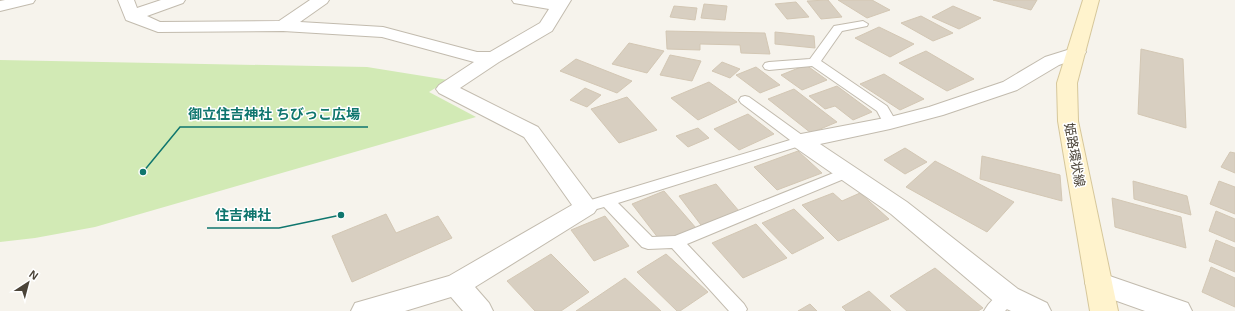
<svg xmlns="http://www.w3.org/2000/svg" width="1235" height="311" font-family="Helvetica,'Noto Sans JP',sans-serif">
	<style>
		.green { fill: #d2eab5 }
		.building { fill: #d8cfc1; stroke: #d3c7b4 }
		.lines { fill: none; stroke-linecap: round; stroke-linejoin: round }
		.service-casing { stroke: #c2bbae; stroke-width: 2 }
		.minor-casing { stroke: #c2bbae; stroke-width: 2 }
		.secondary-casing { stroke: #d6c79b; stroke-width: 2 }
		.service { fill: #fff; fill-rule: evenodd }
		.minor { fill: #fff; fill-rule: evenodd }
		.secondary { fill: #fff3cd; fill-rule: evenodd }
		.labels { text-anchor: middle; stroke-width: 3; stroke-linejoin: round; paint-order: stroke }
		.street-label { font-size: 13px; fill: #4b4439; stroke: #fff }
		.leader { fill: none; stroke: #0f766e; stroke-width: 1.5 }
		.callout-dot { fill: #0f766e; stroke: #fff; stroke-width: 1.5 }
		.callout-label { font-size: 14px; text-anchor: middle; font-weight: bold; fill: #0f766e; stroke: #fff; stroke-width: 3; stroke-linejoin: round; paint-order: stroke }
	</style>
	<rect width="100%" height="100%" fill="#f6f3ec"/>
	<!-- green -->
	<path class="green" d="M0,60L367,67L448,80L429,92L476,117L95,227L35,238L0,242Z"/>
	<!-- building -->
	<g class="building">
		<path d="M828,0L842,17L821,19L807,1Z"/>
		<path d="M838,0H872L890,10L867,18Z"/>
		<path d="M993,0H1037L1031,10Z"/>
		<path d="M796,2L809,17L787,19L775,4Z"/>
		<path d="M704,4L727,6L725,20L701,18Z"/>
		<path d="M674,6L697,8L695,20L670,17Z"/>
		<path d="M953,6L981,18L959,29L932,17Z"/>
		<path d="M921,16L953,33L933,41L901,23Z"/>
		<path d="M879,27L914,44L890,57L855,38Z"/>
		<path d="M666,31L765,33L770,54L741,53L740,45L700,44V50L667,49Z"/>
		<path d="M775,32L814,36L815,48L775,44Z"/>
		<path d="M629,43L664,51L647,73L612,64Z"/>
		<path d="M1141,49L1183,59L1186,128L1138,114Z"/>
		<path d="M926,51L974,79L947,91L899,63Z"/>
		<path d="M670,55L701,61L692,81L660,75Z"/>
		<path d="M576,59L632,81L617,93L560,71Z"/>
		<path d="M722,62L740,69L730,78L712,71Z"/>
		<path d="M806,65L827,80L802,90L781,75Z"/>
		<path d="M756,67L780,85L760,93L736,75Z"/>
		<path d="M884,74L924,99L900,110L860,84Z"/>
		<path d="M709,82L737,102L698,120L671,98Z"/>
		<path d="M837,86L872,112L853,120L835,106L825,109L809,96Z"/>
		<path d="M585,88L601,95L587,107L570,100Z"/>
		<path d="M794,89L837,122L811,133L768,99Z"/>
		<path d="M627,97L657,130L619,143L591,109Z"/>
		<path d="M748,114L774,134L739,150L714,129Z"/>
		<path d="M698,128L709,138L688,147L676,136Z"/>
		<path d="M905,148L927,162L905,174L884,160Z"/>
		<path d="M798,151L822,173L777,190L754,167Z"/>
		<path d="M1230,152L1235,153V173L1221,167Z"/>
		<path d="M982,156L1060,175L1062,201L980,179Z"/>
		<path d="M935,161L1014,202L987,232L906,187Z"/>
		<path d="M1133,181L1187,196L1191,215L1134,199Z"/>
		<path d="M1219,181L1235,187V214L1210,204Z"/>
		<path d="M716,184L739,211L701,225L679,196Z"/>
		<path d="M664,191L696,228L662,243L632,204Z"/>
		<path d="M833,193L842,201L860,193L889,219L838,241L802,205Z"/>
		<path d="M1112,198L1181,217L1186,248L1115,227Z"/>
		<path d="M794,209L824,238L792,254L762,223Z"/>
		<path d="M1216,211L1235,219V242L1209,231Z"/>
		<path d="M386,214L396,233L438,216L452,238L352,282L332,236Z"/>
		<path d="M605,216L629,246L594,261L571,230Z"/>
		<path d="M756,224L787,258L743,278L712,243Z"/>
		<path d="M1216,240L1235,248V272L1209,261Z"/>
		<path d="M551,254L589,292L561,311H535L507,281Z"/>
		<path d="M666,254L708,292L680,311H677L637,272Z"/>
		<path d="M1211,267L1235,278V307L1202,292Z"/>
		<path d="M935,268L983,308L978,311H907L890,296Z"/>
		<path d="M625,278L661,311H576Z"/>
		<path d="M869,291L891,311H846L842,307Z"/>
		<path d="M810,304L817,311H798Z"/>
	</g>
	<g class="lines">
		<defs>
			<g id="service">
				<path d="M863,21L868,24L867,26L842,31L821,61L887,106L897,123L895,126L890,127L885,126L877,111L812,66L769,70L765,69L763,66L765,63L769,62L810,59L834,26Z"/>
				<path d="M745,96L749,97L806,138L808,141L806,144L618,203L652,237L675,236L841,170L846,168L851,170L853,173L851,176L687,244L744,304L747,309L746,311H729L672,248L648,249L642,247L604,207L586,212L581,211L578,207L581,203L790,140L741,103L739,100L741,97Z"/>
				<path d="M1008,290L1014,292L1017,297L1014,302L1005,311H984C989,302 998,293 1008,290Z"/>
			</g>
			<g id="minor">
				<path d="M5,0H35L33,3L0,11V1Z"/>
				<path d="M118,0H134L137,8L161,0H185L183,3L147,16L160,22L279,21L310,0H329L327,3L300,22L383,27L477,52H490L540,23L549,9L514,3L512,0H571L552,31L499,62L460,88L538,127L598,207L594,213L475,287L489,303L493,311H463L451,297L405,311H351L355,303L449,276L572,205L524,137L439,93L436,89L439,85L474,62L382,37L283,31L158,32L126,20Z"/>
				<path d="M1077,47L1083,48L1086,52L1083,56L1059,65L1017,90L943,115L890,129L820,144L907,202L1018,289L1047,303L1051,311H1011L998,305L891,214L793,146L790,141L793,136L801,134L890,117L929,107L1003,82L1045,57Z"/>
				<path d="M1098,272L1188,303L1192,311H1145L1089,291L1085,283L1089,275Z"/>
			</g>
			<path id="secondary" d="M1083,0H1099L1077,83L1078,121L1118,311H1090L1058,121L1057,83Z"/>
		</defs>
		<!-- service casing -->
		<use href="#service" class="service-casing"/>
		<!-- minor casing -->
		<use href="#minor" class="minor-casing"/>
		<!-- secondary casing -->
		<use href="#secondary" class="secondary-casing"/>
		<!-- service -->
		<use href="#service" class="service"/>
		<!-- minor -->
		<use href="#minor" class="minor"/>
		<!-- secondary -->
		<use href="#secondary" class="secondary"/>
	</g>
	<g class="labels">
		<!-- street labels -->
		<g class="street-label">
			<text transform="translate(1075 155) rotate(80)" y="5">姫路環状線</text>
		</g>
	</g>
	<!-- callouts -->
	<path class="leader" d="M143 172L180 127H368M341 215L279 228H207"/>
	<g class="callout-dot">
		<circle cx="143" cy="172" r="4"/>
		<circle cx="341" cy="215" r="4"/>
	</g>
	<g class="callout-label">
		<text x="274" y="119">御立住吉神社 ちびっこ広場</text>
		<text x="243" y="220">住吉神社</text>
	</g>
	<!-- north arrow -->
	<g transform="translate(28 283) rotate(36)" stroke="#ffffff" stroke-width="3" paint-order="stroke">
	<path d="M0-3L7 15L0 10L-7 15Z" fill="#4b4439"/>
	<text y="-6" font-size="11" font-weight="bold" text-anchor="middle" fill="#4b4439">N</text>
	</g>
</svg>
